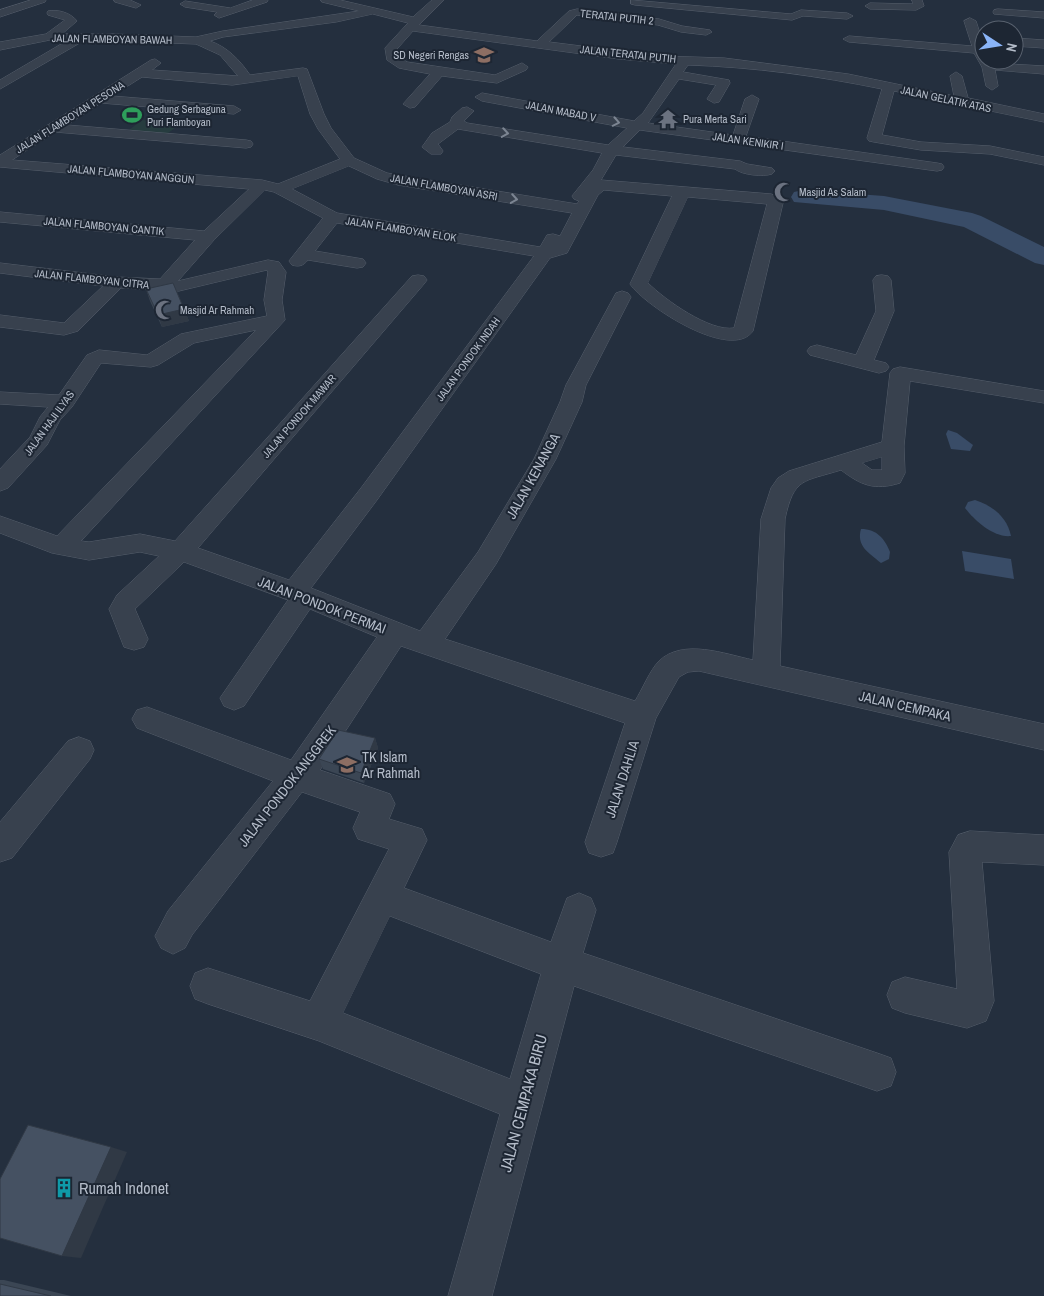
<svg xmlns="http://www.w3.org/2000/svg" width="1044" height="1296" font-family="'Archivo Narrow',sans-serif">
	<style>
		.green { fill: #263c3f }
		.water { fill: #394c67 }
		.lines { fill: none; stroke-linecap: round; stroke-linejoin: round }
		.river { fill: #394c67; fill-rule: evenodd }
		.minor-casing { stroke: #565f6c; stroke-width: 1 }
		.minor { fill: #38414e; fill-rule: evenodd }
		.wall { fill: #3b4654 }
		.shaded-wall { fill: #303945 }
		.building { fill: #455162; stroke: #303945 }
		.oneway { stroke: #7c8592 }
		.labels { text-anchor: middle; stroke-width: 4; stroke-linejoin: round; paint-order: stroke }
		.far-street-label { font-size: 11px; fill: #b4bcc9; stroke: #1d2633 }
		.far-poi-label { font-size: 11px; fill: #b4bcc9; stroke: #1d2633; text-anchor: start }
		.street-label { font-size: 14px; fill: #b4bcc9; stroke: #1d2633 }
		.poi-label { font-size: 14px; fill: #b4bcc9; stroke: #1d2633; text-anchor: start }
		.near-street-label { font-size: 16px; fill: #b4bcc9; stroke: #1d2633 }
		.near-poi-label { font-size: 16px; fill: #b4bcc9; stroke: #1d2633; text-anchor: start }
	</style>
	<rect width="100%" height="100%" fill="#242f3e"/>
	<!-- green -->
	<path class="green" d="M142,120L180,124L167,134L129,130Z"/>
	<!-- water -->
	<g class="water">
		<path d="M948,430L957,433L973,445L970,451L951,449L946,434Z"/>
		<path d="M975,500C993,506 1007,517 1011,536C994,538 975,521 965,508L968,502Z"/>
		<path d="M861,529C877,529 885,539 890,552L889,559L881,563C869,553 856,546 861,529Z"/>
		<path d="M962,551L1011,559L1014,579L965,571Z"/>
	</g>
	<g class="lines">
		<!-- river -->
		<path class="river" d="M803,190L884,196L972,213L981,216L1044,247V265L1035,263L964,227L884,210L794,202L791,197L794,192Z"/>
		<defs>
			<g id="minor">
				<path d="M31,0H46L45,2L0,17V10Z"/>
				<path d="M114,0H130L141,5L136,8L115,2Z"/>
				<path d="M253,0H268L267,2L219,18L214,15L217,12L185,7L180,4L185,1L230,8Z"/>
				<path d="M321,0H340L413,17L432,0H444L419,25L537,41L569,11L577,9L659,19L682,26L710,30L712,32L706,35L681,32L658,25L577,15L549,42L661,56L724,58L848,74L954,96L950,76L956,72L962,76L968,98L1044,114V122L894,91L882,135L921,142L990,146L1044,157V165L990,154L921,150L874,142L869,141L867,138L882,89C819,76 753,67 688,65L683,72L729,80L730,83L719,102L714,103L707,99L716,85L679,79L648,123L733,135L745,99L752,95L759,99L746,136L937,163L942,164L944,167L942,170L937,171L640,130L623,147L740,161L747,164L772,168L775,171L772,174C763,177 742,175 735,169L616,155L601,180L771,194C777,196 780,198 783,203L753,331C731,362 645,306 630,284L672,196L604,190L598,195L567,253L550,258L377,500L311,588L420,631L478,552L534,459L560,402L566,385L616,293L622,291L628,293L631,297L586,385L582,402L556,459L496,564L445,639L635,701C642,690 650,670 659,661C683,638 725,654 753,660L761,519L771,488L778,478L789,471L882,442L890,373L893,369L900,367L1044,391V403L910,381L904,446L905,473L900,483C874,491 861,485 841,470C803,482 794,477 785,519L780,666L1044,724V750L699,671L688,672L679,677L656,718L617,842L613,853L601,857L589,853L585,842L625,723L401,646L320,770L390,794L395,804L389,819L422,829L427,840L404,888L551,942L567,898L579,893L591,898L596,910L583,953L877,1053L891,1058L896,1072L891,1086L877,1091L574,986L492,1296H448L500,1114L319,1041L208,1004L195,999L190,986L195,973L208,968L310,1001L389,849L358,839L353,828L360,812L302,792L192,935L185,948L173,954L161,948L155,936L168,911L273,781L137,728L132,719L137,710L147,707L291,760L377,637L310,609L244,706L234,710L224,706L220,698L288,600L184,562L135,609L148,639L144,647L134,650L124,647L109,609L117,595L159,556L140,552L89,560L52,553L0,533V516L57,536L256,330L194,343L158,365L151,367L101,363L72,407L60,420L47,445L8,488L0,491V469L30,437L40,417L48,407L0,404V392L59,395L87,355L99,350L147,355L181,334L267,316L264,300L268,272L267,270L179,291L121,288L78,331L64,335L0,327V315L64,323L103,286L0,273V263L117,277L160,279L195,240L0,222V212L204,231L249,189L0,167V155L151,60L155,59L161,63L152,70L238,76L220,55L196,44L85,40L0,89V80L68,40H50L0,50V42L46,34L65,20L48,15L47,13L48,11C58,9 71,13 77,21L62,34H113L196,37L223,31L359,11L322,2ZM373,14L408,23L385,48L387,60L399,68L430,74L403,104L410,108L415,107L442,76L497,83L526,70L528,67L522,63L495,75L407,62L397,56V49L413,31L619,59L676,64L643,113L634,121L482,93L475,97L482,101L627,128L608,145L467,123L464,121L474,111L467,107L462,108L452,117L450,122L432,133L422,147L431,154H441L443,151L438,144L458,129L602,153L593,170L572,196L574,199L579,201L577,204L398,175L387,173L354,158L331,128L324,114L307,69L303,68L250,75C239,59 227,47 210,41L223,37L336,22ZM298,76L310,114L318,129L340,159L278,184L262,180L12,160L55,132L246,148L251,147L253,144L251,141L246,140L67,125L101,103L234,114L241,110L234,106L112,96L142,77L232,85ZM349,166L377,179L398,185L572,213L560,236L553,234L547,235L540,247L337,213L292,189ZM265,190L274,192L323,218L289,261L292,265C299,267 303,266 308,260L357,268L363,267L366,263L363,259L315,251L337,223L534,256L361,488L289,580L198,548L424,284L427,280L424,276L418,275L412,276L175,541L140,534L89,542L81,541L285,320L282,300L286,272L279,262L268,260L178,281L214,240ZM688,197L767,204L734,328C710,332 665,300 648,283ZM882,457V470H872L862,463ZM390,916L541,974L510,1079L343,1013Z"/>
				<path d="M631,0L791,14L801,10L847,13L853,16L847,19L803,16L792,20L635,5L631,4Z"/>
				<path d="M912,0H922L924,6L916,10L870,9L865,6L870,3L913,4Z"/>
				<path d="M998,9L1044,12V18L994,14L993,12L994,10Z"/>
				<path d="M970,18L976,21L984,46V60H990L991,63L1044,66V74L995,70L998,86L992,90L986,86L982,67L974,53L849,42L843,39L849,36L972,46L964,21Z"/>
				<path d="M1014,38L1044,40V48L1014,46Z"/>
				<path d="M882,275L888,276L891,280L894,311L874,360L886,363L889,367L886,371L879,373L810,355L807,351L810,347L817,345L856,355L876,311L873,280L876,276Z"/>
				<path d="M79,737L90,741L94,750L90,759L12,858L0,862V822L68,741Z"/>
				<path d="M970,831L1044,835V865L982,862L994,1001L986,1021L967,1028L905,1013L892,1008L887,995L892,982L905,977L957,989L949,852L958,835Z"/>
			</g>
		</defs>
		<!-- minor casing -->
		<use href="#minor" class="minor-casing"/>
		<!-- minor -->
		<use href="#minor" class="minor"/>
	</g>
	<!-- wall -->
	<g class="wall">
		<path d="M146,289L184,309L189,321L162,327L150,301Z"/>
		<path d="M375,738L378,748L364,783L323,769L319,759Z"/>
		<path d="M0,1280H4L71,1296H0Z"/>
	</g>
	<!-- shaded-wall -->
	<g class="shaded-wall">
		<path d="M184,309L189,321L162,327L158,315Z"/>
		<path d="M375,738L378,748L364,783L361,773Z"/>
		<path d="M111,1147L127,1152L81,1258L62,1256Z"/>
	</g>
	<!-- building -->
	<g class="building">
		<path d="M173,283L184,309L158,315L146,289Z"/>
		<path d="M338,730L375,738L361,773L319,759Z"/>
		<path d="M28,1125L111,1147L62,1256L0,1238V1179Z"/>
		<path d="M0,1284L51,1296H0Z"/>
	</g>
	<!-- one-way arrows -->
	<defs><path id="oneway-chevron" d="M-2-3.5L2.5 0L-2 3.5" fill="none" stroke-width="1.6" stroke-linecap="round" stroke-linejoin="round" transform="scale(1.25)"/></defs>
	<g class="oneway">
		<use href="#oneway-chevron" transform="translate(616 122) rotate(11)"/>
		<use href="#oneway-chevron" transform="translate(505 133) rotate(9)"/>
		<use href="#oneway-chevron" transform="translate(514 199) rotate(9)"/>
	</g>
	<!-- icons -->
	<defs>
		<symbol id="school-bare" viewBox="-9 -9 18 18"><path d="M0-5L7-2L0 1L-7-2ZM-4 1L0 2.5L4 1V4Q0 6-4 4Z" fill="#8d6e63" stroke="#1d2633" stroke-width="2.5" paint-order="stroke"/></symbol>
		<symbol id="stadium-bare" viewBox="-9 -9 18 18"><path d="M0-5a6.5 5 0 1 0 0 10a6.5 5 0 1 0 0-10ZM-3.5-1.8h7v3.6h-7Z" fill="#2e9e5b" stroke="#1d2633" stroke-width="2.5" paint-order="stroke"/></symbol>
		<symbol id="temple-bare" viewBox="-9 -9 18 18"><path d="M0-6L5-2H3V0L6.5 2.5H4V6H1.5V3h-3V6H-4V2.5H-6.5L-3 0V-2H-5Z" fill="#6b7280" stroke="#1d2633" stroke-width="2.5" paint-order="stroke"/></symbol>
		<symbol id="mosque-bare" viewBox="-9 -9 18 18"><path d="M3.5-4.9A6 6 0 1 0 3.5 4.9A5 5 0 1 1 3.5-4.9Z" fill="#6b7280" stroke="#1d2633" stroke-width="2.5" paint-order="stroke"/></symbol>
		<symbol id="building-bare" viewBox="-9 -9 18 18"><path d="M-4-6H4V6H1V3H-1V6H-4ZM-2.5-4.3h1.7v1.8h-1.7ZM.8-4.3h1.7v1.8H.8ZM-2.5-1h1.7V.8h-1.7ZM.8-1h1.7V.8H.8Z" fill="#0f9aa8" stroke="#1d2633" stroke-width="2.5" paint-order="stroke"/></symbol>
	</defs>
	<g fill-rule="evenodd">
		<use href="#school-bare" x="470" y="41" width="28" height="28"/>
		<use href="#stadium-bare" x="118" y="101" width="28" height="28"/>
		<use href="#temple-bare" x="654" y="105" width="28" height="28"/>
		<use href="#mosque-bare" x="770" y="178" width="28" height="28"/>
		<use href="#mosque-bare" x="151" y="296" width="28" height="28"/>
		<use href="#school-bare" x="333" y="751" width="28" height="28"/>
		<use href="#building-bare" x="50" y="1174" width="28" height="28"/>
	</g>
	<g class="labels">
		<!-- far-street labels -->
		<g class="far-street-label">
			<text transform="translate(617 17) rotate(6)" y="4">TERATAI PUTIH 2</text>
			<text transform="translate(112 39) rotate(1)" y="4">JALAN FLAMBOYAN BAWAH</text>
			<text transform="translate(628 54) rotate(6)" y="4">JALAN TERATAI PUTIH</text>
			<text transform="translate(946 99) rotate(12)" y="4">JALAN GELATIK ATAS</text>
			<text transform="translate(561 111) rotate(11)" y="4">JALAN MABAD V</text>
			<text transform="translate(70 117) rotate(-32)" y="4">JALAN FLAMBOYAN PESONA</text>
			<text transform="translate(748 141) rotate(8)" y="4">JALAN KENIKIR I</text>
			<text transform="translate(131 174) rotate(5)" y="4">JALAN FLAMBOYAN ANGGUN</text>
			<text transform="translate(444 187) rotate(10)" y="4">JALAN FLAMBOYAN ASRI</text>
			<text transform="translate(104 226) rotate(5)" y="4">JALAN FLAMBOYAN CANTIK</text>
			<text transform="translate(401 229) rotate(9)" y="4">JALAN FLAMBOYAN ELOK</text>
			<text transform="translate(92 279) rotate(6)" y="4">JALAN FLAMBOYAN CITRA</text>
			<text transform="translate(468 359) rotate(-54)" y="4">JALAN PONDOK INDAH</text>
			<text transform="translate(299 416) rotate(-49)" y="4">JALAN PONDOK MAWAR</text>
			<text transform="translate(49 423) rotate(-54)" y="4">JALAN HAJI ILYAS</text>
		</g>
		<!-- far-poi labels -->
		<g class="far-poi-label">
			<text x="469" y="59" text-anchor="end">SD Negeri Rengas</text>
			<text x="147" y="113">Gedung Serbaguna<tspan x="147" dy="13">Puri Flamboyan</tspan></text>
			<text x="683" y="123">Pura Merta Sari</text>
			<text x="799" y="196">Masjid As Salam</text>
			<text x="180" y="314">Masjid Ar Rahmah</text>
		</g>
		<!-- street labels -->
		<g class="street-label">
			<text transform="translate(533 476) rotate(-61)" y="5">JALAN KENANGA</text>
			<text transform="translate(322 605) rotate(21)" y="5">JALAN PONDOK PERMAI</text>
			<text transform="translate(905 706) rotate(13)" y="5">JALAN CEMPAKA</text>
			<text transform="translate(622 779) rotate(-72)" y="5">JALAN DAHLIA</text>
			<text transform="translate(287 786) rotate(-52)" y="5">JALAN PONDOK ANGGREK</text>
		</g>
		<!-- poi labels -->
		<g class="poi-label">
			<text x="362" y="762">TK Islam<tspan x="362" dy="16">Ar Rahmah</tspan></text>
		</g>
		<!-- near-street labels -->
		<g class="near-street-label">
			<text transform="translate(523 1103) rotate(-75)" y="6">JALAN CEMPAKA BIRU</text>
		</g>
		<!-- near-poi labels -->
		<g class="near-poi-label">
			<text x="79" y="1194">Rumah Indonet</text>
		</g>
	</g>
	<!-- north arrow -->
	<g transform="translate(999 45) rotate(102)"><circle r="24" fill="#1d2633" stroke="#59626f"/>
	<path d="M0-4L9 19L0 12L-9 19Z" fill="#8ab4f8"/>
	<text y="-8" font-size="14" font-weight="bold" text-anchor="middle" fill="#b4bcc9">N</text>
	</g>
</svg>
